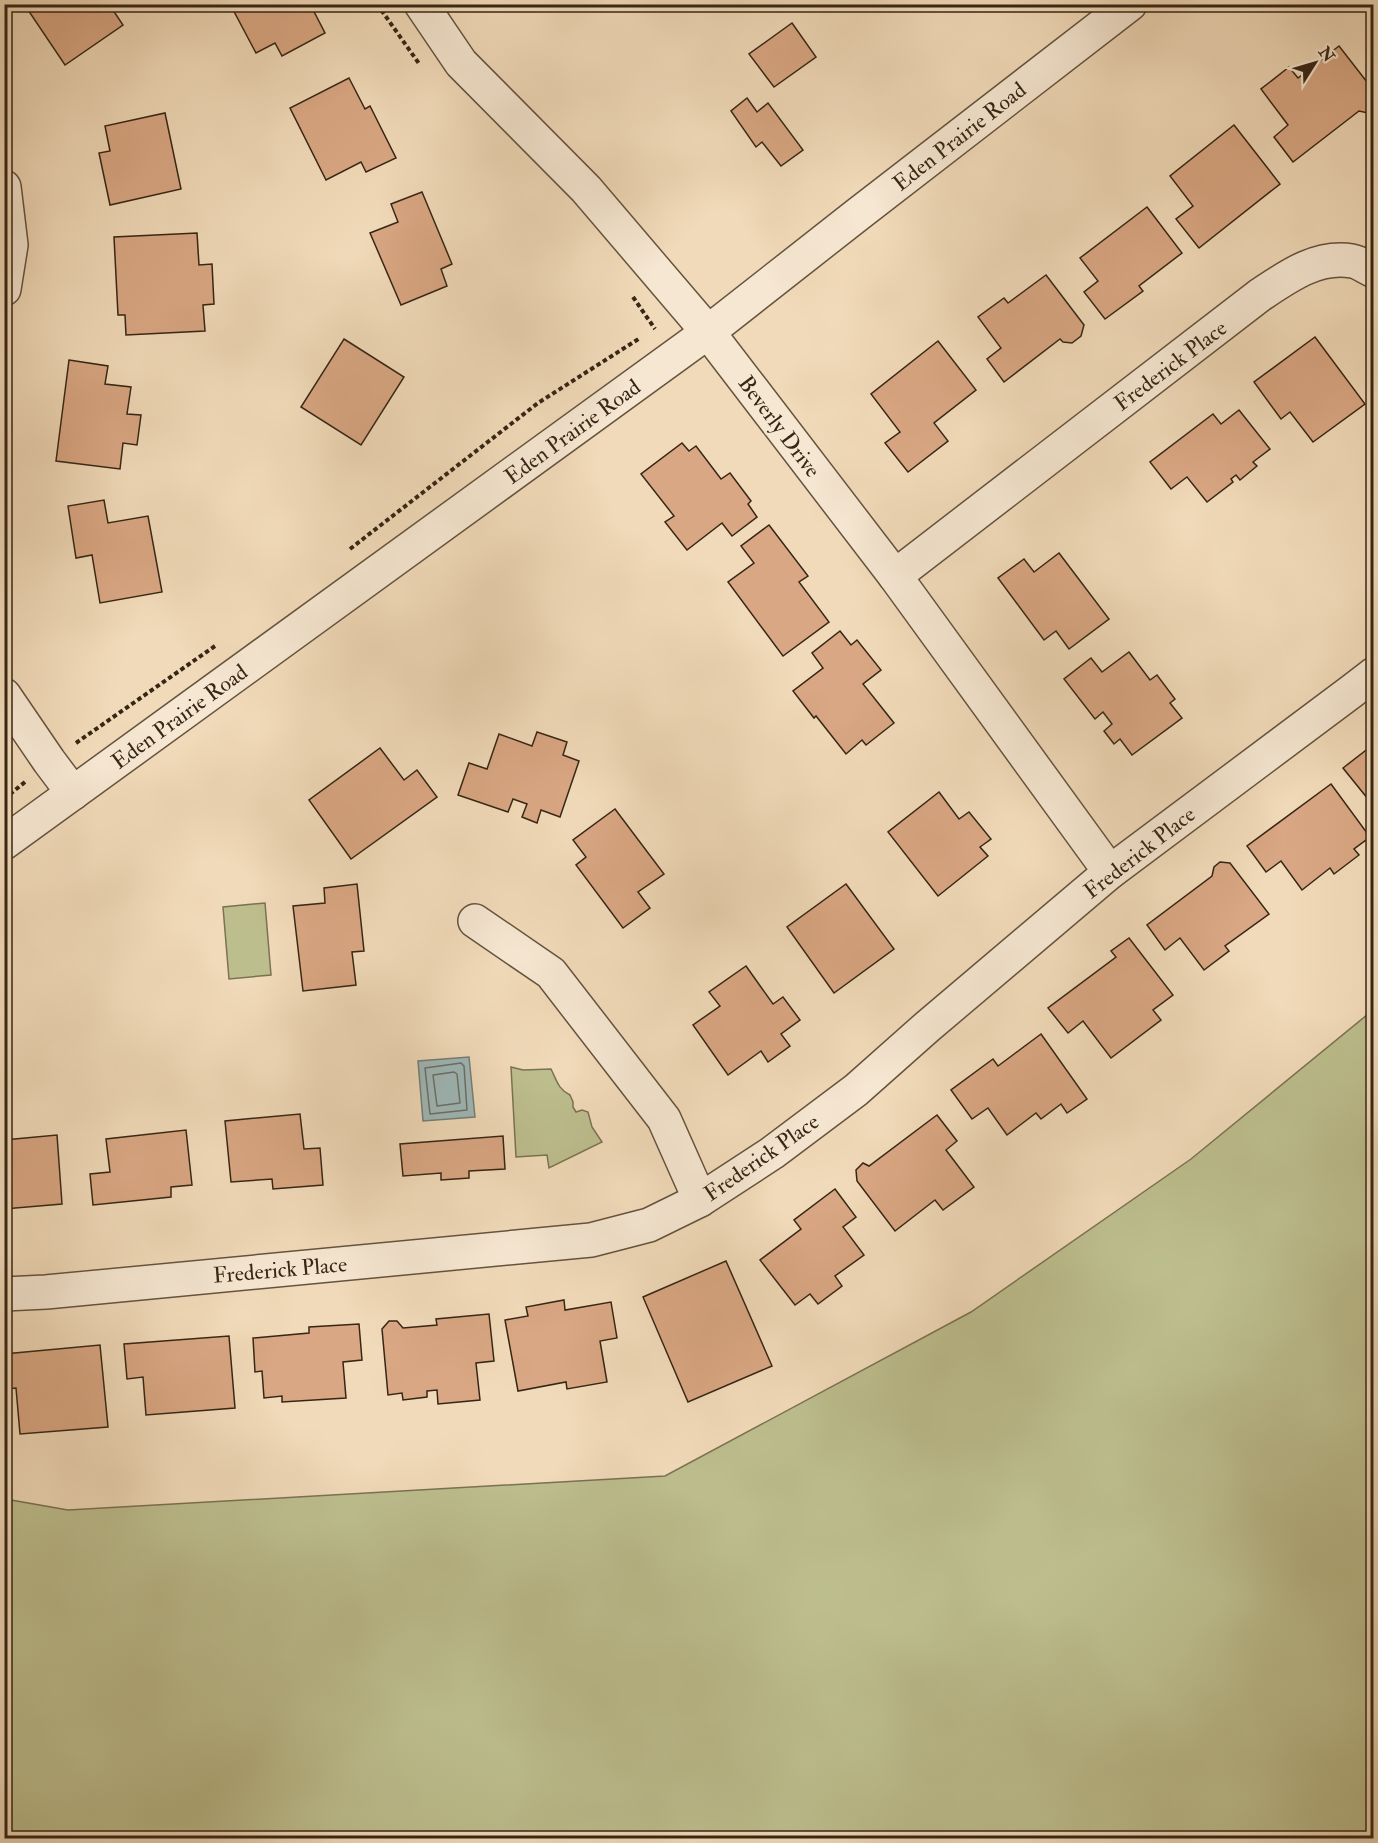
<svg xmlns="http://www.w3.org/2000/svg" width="1378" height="1843" font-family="'IM FELL Double Pica',serif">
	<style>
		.green { fill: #bdbe8e; stroke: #7a7252; stroke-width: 1.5 }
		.water { fill: #9eb8b9; stroke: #747e77; stroke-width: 1.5 }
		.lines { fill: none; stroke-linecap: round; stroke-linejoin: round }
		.shore { stroke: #6a6f67; stroke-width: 1.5 }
		.building { fill: #d9a783; stroke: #362615; stroke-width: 1.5 }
		.minor-casing { stroke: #65533e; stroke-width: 36 }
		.tertiary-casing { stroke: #65533e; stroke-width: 36 }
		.path { stroke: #362615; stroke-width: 4; stroke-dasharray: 4.5 3; stroke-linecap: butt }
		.minor { stroke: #f6e7d2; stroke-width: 33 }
		.tertiary { stroke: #f6e7d2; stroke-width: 33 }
		.labels { text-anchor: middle; stroke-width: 5; stroke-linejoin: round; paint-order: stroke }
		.street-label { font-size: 22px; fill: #362615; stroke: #f6e7d2 }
	</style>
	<rect width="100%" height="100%" fill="#f1dab9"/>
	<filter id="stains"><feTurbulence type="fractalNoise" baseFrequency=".00333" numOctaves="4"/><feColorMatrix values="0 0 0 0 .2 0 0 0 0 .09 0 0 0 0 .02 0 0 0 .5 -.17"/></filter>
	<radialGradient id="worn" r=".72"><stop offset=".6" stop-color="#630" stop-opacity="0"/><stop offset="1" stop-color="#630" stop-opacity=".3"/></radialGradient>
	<!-- green -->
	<g class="green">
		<path d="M265,903L271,975L229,979L223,907Z"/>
		<path d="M1373,1010V1838H5V1499L68,1510L665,1476L971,1312L1191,1159Z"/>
		<path d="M511,1067L523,1070L551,1069C557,1081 558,1089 570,1095L573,1102V1107L576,1112L582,1110L588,1112L592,1127L602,1142L549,1168L547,1155L516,1157Z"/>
	</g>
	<!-- water -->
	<path class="water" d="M469,1057L475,1117L423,1121L418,1061Z"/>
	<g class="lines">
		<!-- shore -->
		<g class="shore">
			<path d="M461,1063L464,1066L467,1110L430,1114L425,1068Z"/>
			<path d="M454,1072L457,1074L460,1103L437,1106L433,1075Z"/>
		</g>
	</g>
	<!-- building -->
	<g class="building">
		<path d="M24,4H109L123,25L65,65Z"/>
		<path d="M230,4H310L325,33L282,56L275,43L256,53Z"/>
		<path d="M792,23L816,57L774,87L749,54Z"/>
		<path d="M1339,46L1374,91V108L1368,113L1359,111L1293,162L1274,137L1288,125L1261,89L1289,67L1298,78Z"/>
		<path d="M349,78L365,109L370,106L396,158L366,172L361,162L326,180L290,108Z"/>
		<path d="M747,98L757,112L768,103L803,150L781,166L762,142L756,147L731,111Z"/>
		<path d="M165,113L181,189L110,205L99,153L110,151L105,126Z"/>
		<path d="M1234,125L1280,184L1199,248L1176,219L1193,206L1170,176Z"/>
		<path d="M422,192L452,264L441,269L447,286L401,305L370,233L398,222L391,204Z"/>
		<path d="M1147,207L1182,253L1139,286L1143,291L1105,319L1084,292L1098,281L1080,258Z"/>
		<path d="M197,233L199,265L212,264L214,304L203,305L205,331L126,335L125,315H118L114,237Z"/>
		<path d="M1046,275L1084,325L1081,336L1072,343L1063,342L1060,339L1004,382L987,359L1001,348L978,317L1004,298L1008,303Z"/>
		<path d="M1315,337L1365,404L1313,442L1290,412L1281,419L1254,382Z"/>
		<path d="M344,339L404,377L361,445L301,407Z"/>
		<path d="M938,341L976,390L934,423L948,441L908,472L885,443L900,432L871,394Z"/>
		<path d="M69,360L108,366L105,384L131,387L127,414L141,415L137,445L123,443L120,469L56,461Z"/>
		<path d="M1239,410L1270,449L1253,462L1257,466L1240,480L1236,475L1231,479L1233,482L1207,502L1187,477L1171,489L1150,462L1213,414L1221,424Z"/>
		<path d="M682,443L689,451L696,446L721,479L730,473L751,501L748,504L757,517L732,536L722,523L687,550L665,522L674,516L641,474Z"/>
		<path d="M104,500L108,523L148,516L162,592L100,603L92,555L76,558L68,506Z"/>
		<path d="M769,525L808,576L799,582L829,622L783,656L728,582L754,563L741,546Z"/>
		<path d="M1059,553L1109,619L1069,649L1056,631L1044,640L998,578L1024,559L1034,572Z"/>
		<path d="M840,631L851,645L857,640L881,670L863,684L894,723L866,745L862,740L846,754L816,716L814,718L793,691L823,668L812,653Z"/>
		<path d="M1129,652L1150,680L1157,675L1175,699L1170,703L1182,718L1132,755L1120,739L1114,744L1104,731L1112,724L1103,712L1095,719L1064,679L1091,658L1102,672Z"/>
		<path d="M537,732L567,742L563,755L579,761L560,817L541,810L537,823L522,817L527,804L513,799L508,812L458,795L469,763L487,769L499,734L532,746Z"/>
		<path d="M1374,744V795L1368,799L1343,768Z"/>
		<path d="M380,748L404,780L417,770L437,797L351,859L309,800Z"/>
		<path d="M1331,784L1370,837L1354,849L1359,855L1334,874L1330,868L1302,890L1281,861L1266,872L1247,846Z"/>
		<path d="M939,792L959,819L969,812L991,839L980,847L988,856L938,896L888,832Z"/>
		<path d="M615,809L664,874L638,892L650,908L623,928L576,865L586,857L573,840Z"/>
		<path d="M1220,862L1230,863L1269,914L1225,946L1229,951L1204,970L1180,938L1165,950L1147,925L1212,876L1214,867Z"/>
		<path d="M357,884L364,951L352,952L356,985L303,991L293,906L325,903L324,888Z"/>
		<path d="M846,884L894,949L834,993L787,927Z"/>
		<path d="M1129,938L1173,995L1153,1010L1161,1020L1111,1058L1083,1021L1068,1033L1048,1008L1116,957L1111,951Z"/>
		<path d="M746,966L773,1004L783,997L800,1020L781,1034L790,1046L768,1062L761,1051L728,1075L693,1025L720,1006L709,992Z"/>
		<path d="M1041,1034L1087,1099L1067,1113L1061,1104L1041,1119L1036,1113L1007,1135L988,1108L972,1119L951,1090L993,1059L998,1066Z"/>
		<path d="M300,1114L304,1149L320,1148L323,1185L273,1189L272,1179L231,1182L225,1121Z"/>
		<path d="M937,1115L957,1141L946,1150L974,1187L943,1210L935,1200L895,1231L857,1181L856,1170L863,1163L869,1166Z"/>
		<path d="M186,1130L192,1185L171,1187V1197L93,1205L90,1174L110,1172L106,1139Z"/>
		<path d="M57,1135L62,1204L4,1209V1140Z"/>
		<path d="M503,1136L505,1169L469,1171V1178L441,1180V1173L403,1176L400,1144Z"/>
		<path d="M835,1189L856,1217L843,1227L864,1255L835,1276L842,1286L818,1304L810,1294L795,1305L760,1260L801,1229L794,1220Z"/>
		<path d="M726,1261L772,1366L688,1402L643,1297Z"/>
		<path d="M564,1300L565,1310L611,1302L617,1338L600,1341L607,1382L567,1389L566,1382L518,1391L505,1320L528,1316L526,1307Z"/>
		<path d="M489,1314L494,1361L476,1363L480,1400L438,1404L437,1390L427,1391V1397L403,1400L402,1393L388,1395L382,1329L389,1321H397L403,1328L437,1325L436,1319Z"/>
		<path d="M359,1324L362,1360L343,1362L346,1398L282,1402V1396L264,1398L262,1371L255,1372L253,1338L309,1333V1327Z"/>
		<path d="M229,1336L235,1408L146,1415L143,1377L127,1379L124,1344Z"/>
		<path d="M100,1345L108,1427L20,1434L16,1388L4,1389V1354Z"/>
	</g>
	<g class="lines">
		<defs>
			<g id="minor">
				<path d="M421,4L461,63L586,189L708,332L895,576L1110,872"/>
				<path d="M4,187L11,245L4,289"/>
				<path d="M895,576L1260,295C1287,277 1317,255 1352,261C1359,262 1367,268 1374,271"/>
				<path d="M4,695L49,761L73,793"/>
				<path d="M475,921L551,973L664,1119L700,1200"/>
				<path d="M4,1294L46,1292L591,1240L649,1225L700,1200L772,1153L856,1090L927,1027L1110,872L1352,691L1374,674"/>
			</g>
			<path id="tertiary" d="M4,843L708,332L857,215L1130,4"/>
		</defs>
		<!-- minor casing -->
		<use href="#minor" class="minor-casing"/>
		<!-- tertiary casing -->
		<use href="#tertiary" class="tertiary-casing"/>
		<!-- path -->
		<g class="path">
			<path d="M377,4L420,65"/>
			<path d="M633,297L655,329"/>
			<path d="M350,549L538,403L640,338"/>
			<path d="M76,743L215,646"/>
			<path d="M4,799L25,782"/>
		</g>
		<!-- minor -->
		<use href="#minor" class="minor"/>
		<!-- tertiary -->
		<use href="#tertiary" class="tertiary"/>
	</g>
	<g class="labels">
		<!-- street labels -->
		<g class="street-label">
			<text transform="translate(959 136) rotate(-38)" y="8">Eden Prairie Road</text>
			<text transform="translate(1170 365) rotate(-37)" y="8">Frederick Place</text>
			<text transform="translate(780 426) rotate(53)" y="8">Beverly Drive</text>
			<text transform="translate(572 431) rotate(-36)" y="8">Eden Prairie Road</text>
			<text transform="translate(179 716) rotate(-36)" y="8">Eden Prairie Road</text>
			<text transform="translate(1139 852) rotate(-38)" y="8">Frederick Place</text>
			<text transform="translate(761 1157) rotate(-35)" y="8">Frederick Place</text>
			<text transform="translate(280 1269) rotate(-5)" y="8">Frederick Place</text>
		</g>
	</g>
	<!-- margin -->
	<rect width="1378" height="1843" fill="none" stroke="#f1dab9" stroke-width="24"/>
	<rect x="6" y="6" width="1366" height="1831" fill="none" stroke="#362615" stroke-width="3"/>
	<rect x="12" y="12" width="1354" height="1819" fill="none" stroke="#362615" stroke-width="1.5"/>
	<!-- north arrow -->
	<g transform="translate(1315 63) rotate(53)" stroke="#f6e7d2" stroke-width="4.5" paint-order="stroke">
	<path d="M0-4.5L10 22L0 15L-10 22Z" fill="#362615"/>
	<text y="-9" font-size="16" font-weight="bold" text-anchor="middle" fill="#362615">N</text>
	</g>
	<rect width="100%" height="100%" filter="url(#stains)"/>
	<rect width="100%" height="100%" fill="url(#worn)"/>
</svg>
